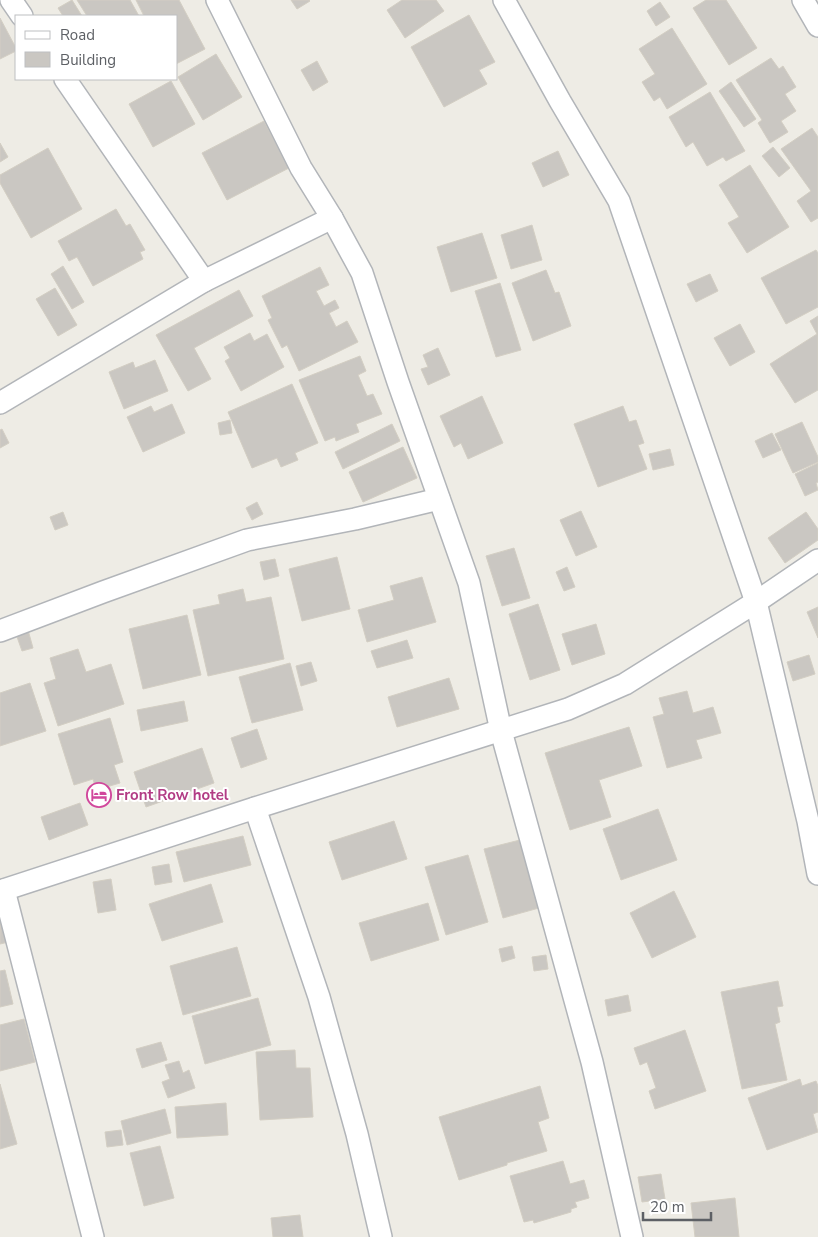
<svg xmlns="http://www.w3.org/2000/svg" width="818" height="1237" font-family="'Nunito Sans',sans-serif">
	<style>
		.building { fill: #cac7c2; stroke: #d3cec3 }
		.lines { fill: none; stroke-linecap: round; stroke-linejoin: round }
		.street-casing { stroke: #b2b5b9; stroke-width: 24 }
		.street { stroke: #fff; stroke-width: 21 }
		.labels { text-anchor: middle; stroke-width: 4; stroke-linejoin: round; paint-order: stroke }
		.hotel-label { font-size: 15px; font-weight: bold; fill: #b23c85; stroke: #fff; text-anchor: start }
	</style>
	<rect width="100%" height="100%" fill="#eeece5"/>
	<!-- building -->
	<g class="building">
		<path d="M72,0L82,16H63L58,8Z"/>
		<path d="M77,0H130L139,16H87Z"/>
		<path d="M136,0H179L205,49L176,64V16H144Z"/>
		<path d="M291,0H309L310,1L297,9Z"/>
		<path d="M402,0H436L444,11L405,38L387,10Z"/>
		<path d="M706,0H726L757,48L729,65L693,8Z"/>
		<path d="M660,2L670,17L656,26L647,11Z"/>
		<path d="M469,15L495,62L479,70L487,84L444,107L411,47Z"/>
		<path d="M0,18L16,48V51L0,59Z"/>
		<path d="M672,28L707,84L667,109L660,97L654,101L642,82L655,74L639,49Z"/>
		<path d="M216,54L242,97L203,120L178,77Z"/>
		<path d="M771,58L779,69L783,66L796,87L785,94L796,111L781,121L788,132L770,143L758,123L762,120L736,80Z"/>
		<path d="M317,61L328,82L313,91L301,70Z"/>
		<path d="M171,81L195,124L153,147L129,104Z"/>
		<path d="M731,82L756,119L744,127L719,91Z"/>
		<path d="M710,92L745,151L726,161L723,157L707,166L693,142L686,147L669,117Z"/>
		<path d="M264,121L289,168L227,200L202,153Z"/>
		<path d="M812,128L818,137V218L811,222L797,201L811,191L781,149Z"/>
		<path d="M0,143L8,157L0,162Z"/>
		<path d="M773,147L790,168L779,177L762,156Z"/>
		<path d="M48,148L82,209L31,238L0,183V175Z"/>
		<path d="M558,151L569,175L543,187L532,163Z"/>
		<path d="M750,165L789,227L747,253L728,223L739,217L719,185Z"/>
		<path d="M116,209L126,226L130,224L145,250L140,252L143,259L93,286L77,257L69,261L58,241Z"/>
		<path d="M532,225L542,260L511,269L501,235Z"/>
		<path d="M482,233L497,278L451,292L437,247Z"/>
		<path d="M816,250L818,253V307L786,324L761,278Z"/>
		<path d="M63,266L84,302L72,309L51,274Z"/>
		<path d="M320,267L329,285L316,291L324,306L335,300L339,308L329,313L336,327L347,321L358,342L299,371L287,345L282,348L268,320L272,318L262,296Z"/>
		<path d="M546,270L555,293L559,292L571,326L533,341L512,283Z"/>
		<path d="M710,274L718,291L696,302L687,284Z"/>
		<path d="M500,283L521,350L496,357L475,291Z"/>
		<path d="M55,288L77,325L58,336L36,299Z"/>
		<path d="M239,290L253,316L194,348L211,379L188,391L156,335Z"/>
		<path d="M818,316V390L795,403L770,364L817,334L810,321Z"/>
		<path d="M740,324L755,352L730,366L714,338Z"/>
		<path d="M250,333L254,341L267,334L284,367L241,391L225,361L230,358L224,347Z"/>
		<path d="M438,348L450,375L428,385L421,369L428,367L423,355Z"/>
		<path d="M360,356L366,371L358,375L367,396L373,394L382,414L356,424L359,432L336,441L335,437L325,441L299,380Z"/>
		<path d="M155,360L168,391L124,409L109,372L133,362L135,368Z"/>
		<path d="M292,384L318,443L295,453L298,460L281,467L277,458L252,468L228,412Z"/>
		<path d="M482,396L503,443L468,459L461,443L454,447L440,416Z"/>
		<path d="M172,404L185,433L143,452L127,417L151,406L154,412Z"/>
		<path d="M623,406L629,422L636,420L644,443L638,445L647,469L598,487L574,424Z"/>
		<path d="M230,420L232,433L220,435L218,423Z"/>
		<path d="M802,422L818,457V462L793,473L775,434Z"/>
		<path d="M392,424L400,441L343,469L335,452Z"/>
		<path d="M2,429L9,443L0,448V430Z"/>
		<path d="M772,433L781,450L763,458L755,441Z"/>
		<path d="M403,447L417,478L363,502L349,472Z"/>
		<path d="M670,449L674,465L653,470L649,454Z"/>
		<path d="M818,463V482L816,483L818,490L805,496L795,474Z"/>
		<path d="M257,502L263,514L252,520L246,508Z"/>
		<path d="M581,511L597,547L576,556L560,520Z"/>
		<path d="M63,512L68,525L55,530L50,517Z"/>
		<path d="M806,512L818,529V540L785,563L768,538Z"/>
		<path d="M514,548L530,598L502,606L486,556Z"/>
		<path d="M337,557L350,609L302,621L289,569Z"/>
		<path d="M275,559L279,576L264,580L260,562Z"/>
		<path d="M567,567L575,587L564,591L556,572Z"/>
		<path d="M422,577L436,622L367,642L358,610L394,600L390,586Z"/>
		<path d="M243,589L246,602L271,597L284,659L208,676L193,610L220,604L218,595Z"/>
		<path d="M538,604L560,670L530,680L509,614Z"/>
		<path d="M818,607V638L807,612Z"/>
		<path d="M187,615L201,675L143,689L129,629Z"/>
		<path d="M596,624L605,654L572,665L562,634Z"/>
		<path d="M28,630L33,648L22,651L16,634Z"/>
		<path d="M407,640L413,658L377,668L371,651Z"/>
		<path d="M78,649L86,672L111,664L124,704L58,726L44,683L56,679L50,658Z"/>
		<path d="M809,655L815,674L793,681L787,662Z"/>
		<path d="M311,662L317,681L301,686L296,666Z"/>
		<path d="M290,663L303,710L252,723L239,677Z"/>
		<path d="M449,678L459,709L397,727L388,697Z"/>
		<path d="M30,683L46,731L0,746V693Z"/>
		<path d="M687,691L693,713L713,707L721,733L696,740L702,758L667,768L653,717L664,714L659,698Z"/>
		<path d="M184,701L188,721L141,731L137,710Z"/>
		<path d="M110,718L123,762L114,765L120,783L96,790L93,779L74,785L58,734Z"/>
		<path d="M629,727L642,766L599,780L611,817L570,830L545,753Z"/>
		<path d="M257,729L267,759L241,768L231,738Z"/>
		<path d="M202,748L214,783L146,807L134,772Z"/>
		<path d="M80,803L88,825L49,840L41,817Z"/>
		<path d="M658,809L677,860L621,880L603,829Z"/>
		<path d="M394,821L407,859L342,880L329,842Z"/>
		<path d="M243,836L251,865L184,882L176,852Z"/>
		<path d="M520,840L539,908L503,918L484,849Z"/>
		<path d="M468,855L488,922L446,935L425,867Z"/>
		<path d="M169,864L172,882L155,885L152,867Z"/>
		<path d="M111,879L116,910L98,913L93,882Z"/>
		<path d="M211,884L223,922L162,941L149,904Z"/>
		<path d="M674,891L696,937L652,958L630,913Z"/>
		<path d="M428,903L439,940L371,961L359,923Z"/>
		<path d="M4,917L9,942L0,944V918Z"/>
		<path d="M512,946L515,958L502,962L499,949Z"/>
		<path d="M237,947L251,996L183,1015L170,966Z"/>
		<path d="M546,955L548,969L534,971L532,957Z"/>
		<path d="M5,970L13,1004L0,1007V971Z"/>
		<path d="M778,981L783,1006L777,1007L780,1022L775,1024L787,1080L742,1089L721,992Z"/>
		<path d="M628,995L631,1011L608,1016L605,1000Z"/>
		<path d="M258,998L271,1045L205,1064L192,1016Z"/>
		<path d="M24,1019L35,1062L0,1071V1025Z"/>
		<path d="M685,1030L706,1091L655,1109L649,1091L656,1088L647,1062L640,1065L634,1048Z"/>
		<path d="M161,1042L167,1060L142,1068L136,1049Z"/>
		<path d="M295,1050L296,1068H310L313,1117L260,1120L256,1052Z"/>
		<path d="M179,1061L183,1073L189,1070L195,1088L168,1098L162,1082L170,1079L165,1065Z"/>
		<path d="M800,1079L802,1086L816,1081L818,1086V1112L813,1114L818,1132L767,1150L748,1098Z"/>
		<path d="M0,1084L17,1144L0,1149Z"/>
		<path d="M540,1086L549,1118L538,1122L547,1151L507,1163V1165L459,1180L439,1117Z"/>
		<path d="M226,1103L228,1135L177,1138L175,1107Z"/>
		<path d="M165,1109L171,1133L127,1145L121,1121Z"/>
		<path d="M121,1130L123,1145L107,1147L105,1132Z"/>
		<path d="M160,1146L174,1198L144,1206L130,1153Z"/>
		<path d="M563,1161L570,1184L584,1180L589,1198L575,1202L577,1207L571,1209V1212L534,1223L533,1220L524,1222L510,1176Z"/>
		<path d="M661,1174L665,1199L642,1202L638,1177Z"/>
		<path d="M735,1198L739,1237H695L691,1203Z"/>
		<path d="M300,1215L303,1237H273L271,1218Z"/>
	</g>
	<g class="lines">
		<defs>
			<g id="street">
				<path d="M11,0L22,16"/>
				<path d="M217,0L301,168L332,218L362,273L398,382L469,583L501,731L592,1062L632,1237"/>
				<path d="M504,0L560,101L619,201L756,602L808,821L818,874"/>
				<path d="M803,0L818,26"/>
				<path d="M65,79L204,281"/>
				<path d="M0,403L204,281L332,218"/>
				<path d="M0,631L103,592L247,540L355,519L439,499"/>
				<path d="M255,808L319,997L357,1134L381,1237"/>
				<path d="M4,890L93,1237"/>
				<path d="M0,891L255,808L568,709L625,684L756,602L818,560"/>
			</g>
		</defs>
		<!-- street casing -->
		<use href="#street" class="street-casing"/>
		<!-- street -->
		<use href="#street" class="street"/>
	</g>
	<!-- icons -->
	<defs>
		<symbol id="hotel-ring" viewBox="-11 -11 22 22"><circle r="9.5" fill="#fff" stroke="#d1479c" stroke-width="1.5"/><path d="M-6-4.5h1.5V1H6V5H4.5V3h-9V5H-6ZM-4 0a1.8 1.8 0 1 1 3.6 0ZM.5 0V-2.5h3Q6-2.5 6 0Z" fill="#d1479c"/></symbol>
	</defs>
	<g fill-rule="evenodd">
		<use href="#hotel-ring" x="85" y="781" width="28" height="28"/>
	</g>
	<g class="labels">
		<!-- hotel labels -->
		<g class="hotel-label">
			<text x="116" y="800">Front Row hotel</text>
		</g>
	</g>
	<!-- legend -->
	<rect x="15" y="15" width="162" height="65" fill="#ffffff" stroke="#bebfc1"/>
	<rect x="25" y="31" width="25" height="8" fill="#ffffff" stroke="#bebfc1"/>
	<text x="60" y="40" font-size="15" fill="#5d6065">Road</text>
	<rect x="25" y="52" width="25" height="15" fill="#cac7c2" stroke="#bebfc1"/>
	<text x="60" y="65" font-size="15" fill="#5d6065">Building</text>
	<!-- scale -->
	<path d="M643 1212v8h68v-8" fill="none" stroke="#5d6065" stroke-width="2.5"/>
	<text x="650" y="1212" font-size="15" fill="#5d6065" stroke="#ffffff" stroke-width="4" paint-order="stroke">20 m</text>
</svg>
